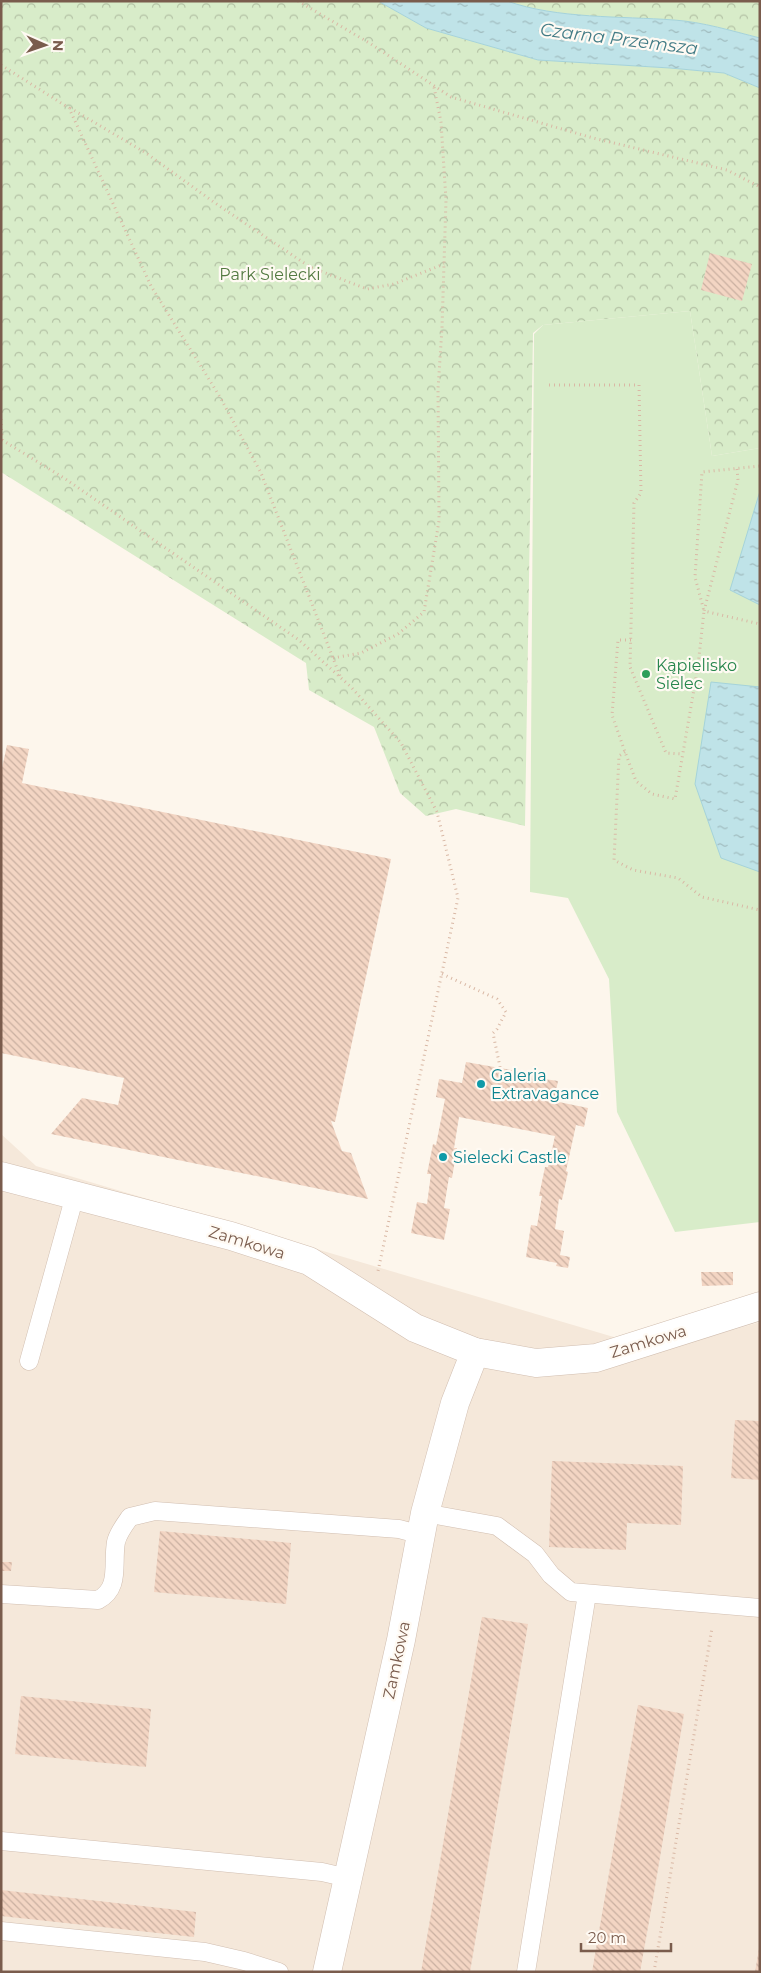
<svg xmlns="http://www.w3.org/2000/svg" width="761" height="1973" font-family="Montserrat,sans-serif">
	<style>
		.residential { fill: #f5e8da }
		.park { fill: url(#park-crowns) }
		.garden { fill: #d8ecc9 }
		.water { fill: url(#water-ripples); stroke: #a5d3da }
		.building { fill: url(#building-back-hatch) }
		.lines { fill: none; stroke-linecap: round; stroke-linejoin: round }
		.service-casing { stroke: #d1beb0; stroke-width: 19 }
		.minor-casing { stroke: #d1beb0; stroke-width: 29 }
		.path { stroke: #d9b8a5; stroke-width: 3; stroke-dasharray: 1 4; stroke-linecap: butt }
		.service { stroke: #fff; stroke-width: 18 }
		.minor { stroke: #fff; stroke-width: 28 }
		.leisure-dot { fill: #2e9e5b; stroke: #fffaf3; stroke-width: 2 }
		.culture-dot { fill: #0f9aa8; stroke: #fffaf3; stroke-width: 2 }
		.labels { text-anchor: middle; stroke-width: 4.5; stroke-linejoin: round; paint-order: stroke }
		.park-label { font-size: 16px; fill: #537a41; stroke: #fffaf3 }
		.leisure-label { font-size: 16px; fill: #27864d; stroke: #fffaf3; text-anchor: start }
		.culture-label { font-size: 16px; fill: #0d838f; stroke: #fffaf3; text-anchor: start }
		.street-label { font-size: 16px; fill: #7a5c4d; stroke: #fffaf3 }
		.water-label { font-size: 18px; font-style: italic; fill: #437c86; stroke: #fffaf3 }
	</style>
	<defs>
		<pattern id="park-crowns" width="20" height="18" patternUnits="userSpaceOnUse" patternTransform="scale(1.25)"><rect width="20" height="18" fill="#d8ecc9"/><path d="M2 6a3 3 0 1 1 6 0M12 15a3 3 0 1 1 6 0" fill="none" stroke="#b4c2a5"/></pattern>
		<pattern id="water-ripples" width="26" height="14" patternUnits="userSpaceOnUse" patternTransform="scale(1.25)"><rect width="26" height="14" fill="#bfe3e8"/><path d="M2 4q2-2 4 0t4 0M15 11q2-2 4 0t4 0" fill="none" stroke="#a0bbbe"/></pattern>
		<pattern id="building-back-hatch" width="6" height="6" patternUnits="userSpaceOnUse" patternTransform="scale(1.25)"><rect width="6" height="6" fill="#f3d5c3"/><path d="M-1 5l2 2M0 0l6 6M5-1l2 2" fill="none" stroke="#cab0a1"/></pattern>
	</defs>
	<rect width="100%" height="100%" fill="#fdf6ec"/>
	<!-- residential -->
	<path class="residential" d="M1,1134L36,1166L661,1351L760,1322V1972H1Z"/>
	<!-- park -->
	<g class="park">
		<path d="M1,1H378L426,28L538,60L670,68L724,73L760,88V448L712,456L690,311L543,325L533,333L525,826L456,809L426,816L400,793L374,727L309,690L306,663L1,472Z"/>
		<path d="M507,1H760V38C732,31 703,22 674,20C621,16 557,19 507,1Z"/>
	</g>
	<!-- garden -->
	<path class="garden" d="M690,311L712,456L760,448V1222L675,1232L617,1112L609,979L568,898L530,892L534,334L543,325Z"/>
	<!-- water -->
	<g class="water">
		<path d="M378,1H507C557,19 621,16 674,20C703,22 732,31 760,38V88L724,73L670,68L538,60L426,28Z"/>
		<path d="M760,491V605L730,590Z"/>
		<path d="M711,682L760,687V872L721,858L695,784Z"/>
	</g>
	<!-- building -->
	<g class="building">
		<path d="M710,253L752,264L742,301L701,290Z"/>
		<path d="M7,745L29,749L22,783L391,859L335,1122L331,1121L342,1151L351,1153L368,1199L51,1134L82,1098L118,1105L124,1078L1,1053V773Z"/>
		<path d="M466,1062L539,1075L538,1078L558,1081L554,1101L588,1108L584,1127L576,1125L566,1171L568,1172L562,1200L559,1199L555,1229L564,1231L560,1255L570,1257L568,1268L556,1266L557,1263L526,1257L531,1225L537,1226L542,1196H539L545,1167H548L555,1136L459,1117L454,1148H457L452,1178L449,1177L444,1208L450,1209L444,1240L411,1233L417,1202L427,1204L431,1174H427L433,1144L436,1145L445,1099L436,1097L439,1079L462,1083Z"/>
		<path d="M701,1272H733V1285L702,1286Z"/>
		<path d="M735,1420L760,1421V1480L731,1478Z"/>
		<path d="M552,1461L683,1466L681,1525L627,1523L626,1550L549,1547Z"/>
		<path d="M160,1531L291,1543L286,1604L154,1592Z"/>
		<path d="M1,1562H12L11,1571H1Z"/>
		<path d="M482,1617L528,1624L470,1972H421Z"/>
		<path d="M21,1696L151,1709L146,1767L15,1754Z"/>
		<path d="M638,1705L684,1714L653,1899L640,1972H592Z"/>
		<path d="M1,1890L196,1912L194,1937L1,1916Z"/>
		<path d="M759,1949L760,1972H755Z"/>
	</g>
	<g class="lines">
		<defs>
			<g id="service">
				<path d="M29,1361L75,1195"/>
				<path d="M425,1513L497,1526L535,1554L551,1575L571,1592L760,1608"/>
				<path d="M1,1594L98,1600C121,1588 112,1564 116,1542C118,1533 125,1524 130,1517L155,1511L399,1529L422,1535"/>
				<path d="M1,1841L322,1872L348,1878"/>
				<path d="M1,1931L205,1952L244,1961L279,1972"/>
				<path d="M526,1972L587,1594"/>
			</g>
			<g id="minor">
				<path d="M1,1176L231,1236L309,1261L415,1328L475,1352L536,1363L596,1358L760,1306"/>
				<path d="M327,1972L401,1640L425,1513L455,1403L475,1352"/>
			</g>
		</defs>
		<!-- service casing -->
		<use href="#service" class="service-casing"/>
		<!-- minor casing -->
		<use href="#minor" class="minor-casing"/>
		<!-- path -->
		<g class="path">
			<path d="M298,1L371,44L451,97L593,138L727,170L760,187"/>
			<path d="M1,65L69,108L151,286L220,397L261,473L340,676"/>
			<path d="M70,108L146,153L215,203L310,267L367,289L394,284L444,264"/>
			<path d="M549,385H639L641,493L634,503L630,667L666,753L683,754"/>
			<path d="M1,419L2,440"/>
			<path d="M2,440L64,478L299,640L351,687L401,743L437,812L458,898L378,1271"/>
			<path d="M737,469L738,480L704,611L760,624"/>
			<path d="M631,640H618L612,715L625,752L636,781L652,794L675,799L698,666L704,611L695,577L702,472L760,466"/>
			<path d="M333,658L361,653L398,634L424,612L439,521L438,389L442,328L446,200L441,122L434,87"/>
			<path d="M625,752L619,756L614,860L633,870L678,878L702,897L760,910"/>
			<path d="M442,974L497,999L506,1012L497,1029L493,1033L500,1067"/>
			<path d="M654,1972L712,1628"/>
		</g>
		<!-- service -->
		<use href="#service" class="service"/>
		<!-- minor -->
		<use href="#minor" class="minor"/>
	</g>
	<!-- markers -->
	<circle class="leisure-dot" cx="646" cy="674" r="5"/>
	<g class="culture-dot">
		<circle cx="481" cy="1084" r="5"/>
		<circle cx="443" cy="1157" r="5"/>
	</g>
	<g class="labels">
		<!-- park labels -->
		<g class="park-label">
			<text x="270" y="280">Park Sielecki</text>
		</g>
		<!-- leisure labels -->
		<g class="leisure-label">
			<text x="656" y="671">Kąpielisko<tspan x="656" dy="18">Sielec</tspan></text>
		</g>
		<!-- culture labels -->
		<g class="culture-label">
			<text x="491" y="1081">Galeria<tspan x="491" dy="18">Extravagance</tspan></text>
			<text x="453" y="1163">Sielecki Castle</text>
		</g>
		<!-- street labels -->
		<g class="street-label">
			<text transform="translate(247 1242) rotate(17)" y="6">Zamkowa</text>
			<text transform="translate(648 1341) rotate(-17)" y="6">Zamkowa</text>
			<text transform="translate(396 1660) rotate(-78)" y="6">Zamkowa</text>
		</g>
		<!-- water labels -->
		<g class="water-label">
			<text transform="translate(619 39) rotate(7)" y="6">Czarna Przemsza</text>
		</g>
	</g>
	<!-- border -->
	<rect width="761" height="1973" fill="none" stroke="#7a5c4d" stroke-width="5"/>
	<!-- north arrow -->
	<g transform="translate(45 45) rotate(92)" stroke="#fffaf3" stroke-width="4" paint-order="stroke">
	<path d="M0-4L9 19L0 12L-9 19Z" fill="#7a5c4d"/>
	<text y="-8" font-size="14" font-weight="bold" text-anchor="middle" fill="#7a5c4d">N</text>
	</g>
	<!-- scale -->
	<path d="M581 1943v8h90v-8" fill="none" stroke="#7a5c4d" stroke-width="2.5"/>
	<text x="588" y="1943" font-size="15" fill="#7a5c4d" stroke="#fffaf3" stroke-width="4" paint-order="stroke">20 m</text>
</svg>
